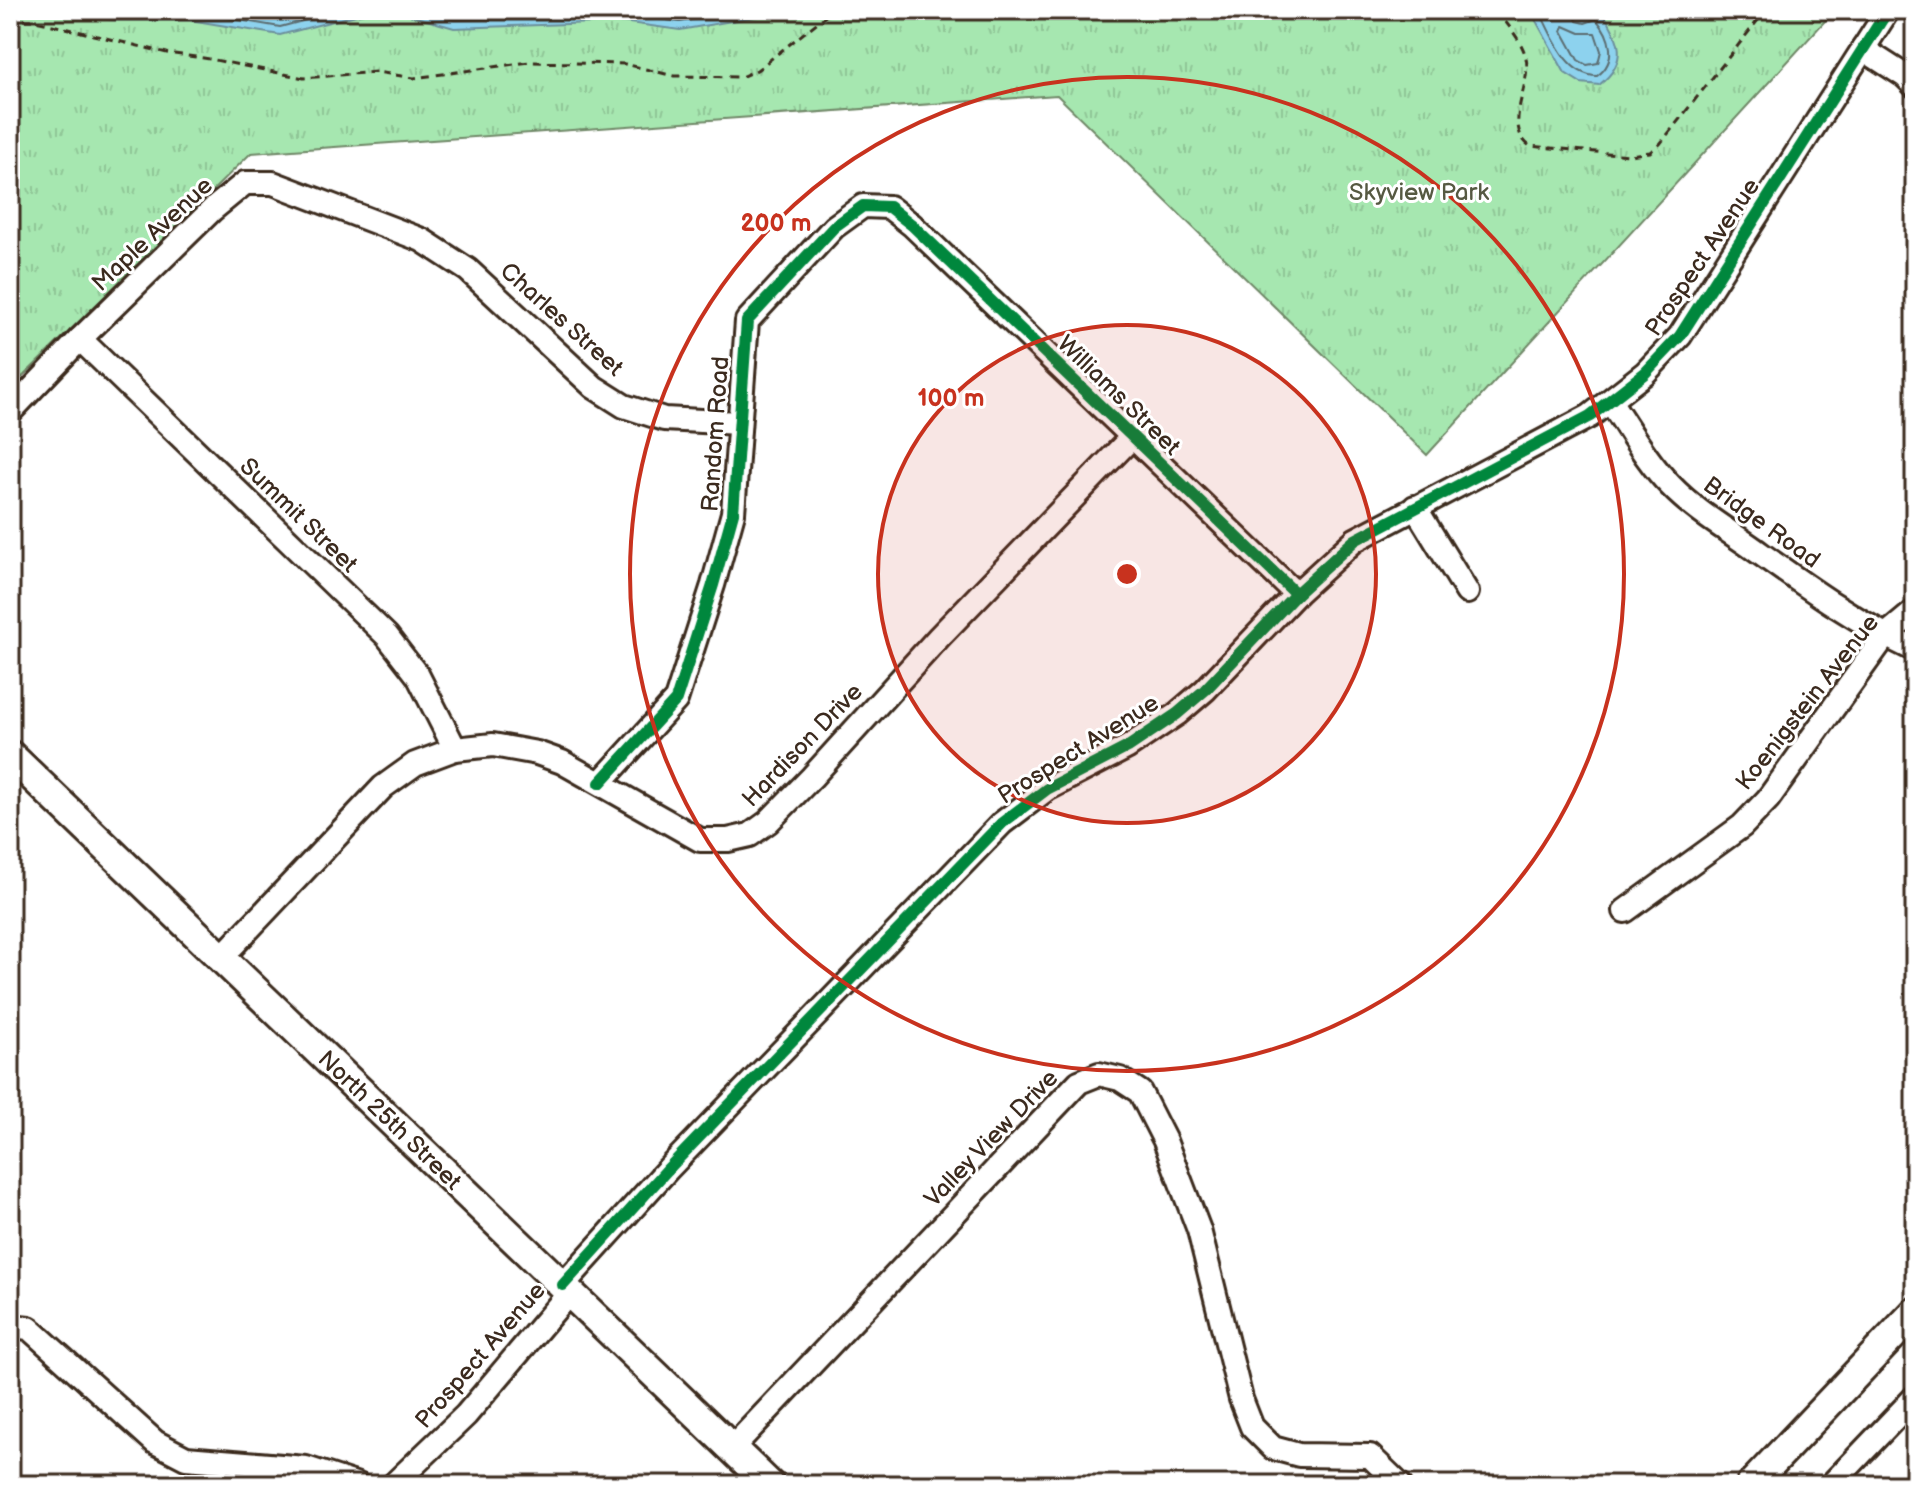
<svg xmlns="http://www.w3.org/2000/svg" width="1925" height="1495" font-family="'Balsamiq Sans',sans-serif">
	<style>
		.grass { fill: url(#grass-tufts); stroke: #708867; stroke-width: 2 }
		.water { fill: #8dd2ee; stroke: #6c8f9b; stroke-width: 2 }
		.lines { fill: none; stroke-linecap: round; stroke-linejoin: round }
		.shore { stroke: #5c6d71; stroke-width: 2 }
		.minor-casing { stroke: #3b2a1e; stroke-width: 28 }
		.major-casing { stroke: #3b2a1e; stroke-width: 34 }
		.path { stroke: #3b2a1e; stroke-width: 3; stroke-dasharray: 8 6; stroke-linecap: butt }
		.minor { stroke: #fff; stroke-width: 22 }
		.major { stroke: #fff; stroke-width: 28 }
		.cycleway-casing { stroke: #fff; stroke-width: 17 }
		.cycleway { stroke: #00873e; stroke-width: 12 }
		.ring { fill: none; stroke: #c8321e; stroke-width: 4 }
		.labels { text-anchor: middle; stroke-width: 6; stroke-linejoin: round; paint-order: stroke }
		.park-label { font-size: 24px; fill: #565942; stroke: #fff }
		.street-label { font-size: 24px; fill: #3b2a1e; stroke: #fff }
		.centre { fill: #c8321e; stroke: #fff; stroke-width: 4 }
		.ring-label { font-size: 24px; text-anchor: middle; font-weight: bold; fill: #c8321e; stroke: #fff; stroke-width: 6; stroke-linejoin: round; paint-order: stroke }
	</style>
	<defs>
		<pattern id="grass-tufts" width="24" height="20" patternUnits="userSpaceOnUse" patternTransform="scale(2)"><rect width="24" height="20" fill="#a6e7b0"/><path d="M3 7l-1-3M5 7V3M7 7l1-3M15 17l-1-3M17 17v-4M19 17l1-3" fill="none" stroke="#90c697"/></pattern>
	</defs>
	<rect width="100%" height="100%" fill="#fff"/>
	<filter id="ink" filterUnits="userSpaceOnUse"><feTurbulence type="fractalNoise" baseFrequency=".0125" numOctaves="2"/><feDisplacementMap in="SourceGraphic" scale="16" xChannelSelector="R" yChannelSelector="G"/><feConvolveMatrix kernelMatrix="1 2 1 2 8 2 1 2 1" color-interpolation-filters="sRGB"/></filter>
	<g filter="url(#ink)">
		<!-- grass -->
		<path class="grass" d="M10,10H1835L1427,455L1057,95L251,153L10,389Z"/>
		<!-- water -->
		<g class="water">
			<path d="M56,10H375L280,35L190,20H114Z"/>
			<path d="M392,10H771L760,16L680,30L622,22L454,28Z"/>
			<path d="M1530,10H1579L1585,15L1589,10H1601C1620,38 1630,61 1599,85L1581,83L1565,73Z"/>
		</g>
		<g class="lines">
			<!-- shore -->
			<g class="shore">
				<path d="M104,10L192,12L280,27L344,10"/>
				<path d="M420,10L455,20L622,14L680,22L747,10"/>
				<path d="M1539,10C1552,35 1565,75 1597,76C1618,61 1611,36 1596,19L1585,23L1577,21L1573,10"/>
				<path d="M1564,26L1580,33H1595L1601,51L1598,63L1587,65L1578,60L1562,31Z"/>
			</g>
			<defs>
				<g id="minor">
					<path d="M1863,49L1905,76L1915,86"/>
					<path d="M80,339L387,636L418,676L455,749"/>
					<path d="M1610,401C1629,429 1647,462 1671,486C1695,511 1726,529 1754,549C1806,586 1857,623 1915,650"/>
					<path d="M10,412L80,339L212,210L245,183H273L422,240L468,270L594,387L624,406L664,419L739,423"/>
					<path d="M1415,507L1467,592"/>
					<path d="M600,783L676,700L713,585L733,513L747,321L834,227L863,206L889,207L912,225L1296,594"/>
					<path d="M1625,911L1742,826L1768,799L1885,636L1915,611"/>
					<path d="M221,958L383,787L415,764L455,749L493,745L537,753L562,762L700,840H728L750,835L768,822L812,777L939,637L1131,438"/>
					<path d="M563,1285L667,1170L1002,823L1047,789L1128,747L1177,714L1205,690L1296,594L1355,540L1590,416L1645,373L1680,336L1888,10"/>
					<path d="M10,1326L29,1328L155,1442L186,1458L306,1468L358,1485"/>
					<path d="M732,1448L1079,1082L1099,1074L1120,1079L1140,1092L1165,1141L1199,1230L1241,1399L1252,1427L1273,1448L1299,1455L1370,1456L1400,1485"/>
					<path d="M393,1485L466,1415L570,1292"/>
					<path d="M1831,1485L1915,1397"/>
				</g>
				<g id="major">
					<path d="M10,755L770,1485"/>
					<path d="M1751,1485L1915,1312"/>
				</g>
			</defs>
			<!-- minor casing -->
			<use href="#minor" class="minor-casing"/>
			<!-- major casing -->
			<use href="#major" class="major-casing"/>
			<!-- path -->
			<g class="path">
				<path d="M1497,10C1507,25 1522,40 1526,58C1532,86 1502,126 1530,146L1630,155L1650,152L1660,144L1766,10"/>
				<path d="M1847,10L1860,18"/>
				<path d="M10,20H32L167,53L210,59L304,78L376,72L414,78L529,62L625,64L674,76L741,77L757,70L833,10"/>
			</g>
			<!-- minor -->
			<use href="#minor" class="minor"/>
			<!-- major -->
			<use href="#major" class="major"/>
			<defs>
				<g id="cycleway">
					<path d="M600,783L676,700L713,585L733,513L747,321L834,227L863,206L889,207L912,225L1296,594"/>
					<path d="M563,1285L667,1170L1002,823L1047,789L1128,747L1177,714L1205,690L1296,594L1355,540L1590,416L1645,373L1680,336L1888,10"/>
				</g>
			</defs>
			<!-- cycleway casing -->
			<use href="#cycleway" class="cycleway-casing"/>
			<!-- cycleway -->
			<use href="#cycleway" class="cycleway"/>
		</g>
	</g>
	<!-- distance rings -->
	<circle cx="1127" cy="574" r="249" fill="#c8321e" fill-opacity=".12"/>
	<g class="ring">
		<circle cx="1127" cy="574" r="249"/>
		<circle cx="1127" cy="574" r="497"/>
	</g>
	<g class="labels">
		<!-- park labels -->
		<g class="park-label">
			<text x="1419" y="200">Skyview Park</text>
		</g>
		<!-- street labels -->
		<g class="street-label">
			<text transform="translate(152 234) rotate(-43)" y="8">Maple Avenue</text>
			<text transform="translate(1702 257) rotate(-56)" y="8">Prospect Avenue</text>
			<text transform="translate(562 319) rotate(42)" y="8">Charles Street</text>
			<text transform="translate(1119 395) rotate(44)" y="8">Williams Street</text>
			<text transform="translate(715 434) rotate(-86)" y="8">Random Road</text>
			<text transform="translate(299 515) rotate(44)" y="8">Summit Street</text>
			<text transform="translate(1762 522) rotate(36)" y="8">Bridge Road</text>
			<text transform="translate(1807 702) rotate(-52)" y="8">Koenigstein Avenue</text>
			<text transform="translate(802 745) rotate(-46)" y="8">Hardison Drive</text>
			<text transform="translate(1078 749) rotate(-32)" y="8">Prospect Avenue</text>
			<text transform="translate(390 1120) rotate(44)" y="8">North 25th Street</text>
			<text transform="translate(991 1138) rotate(-46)" y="8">Valley View Drive</text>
			<text transform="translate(480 1355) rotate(-49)" y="8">Prospect Avenue</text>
		</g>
	</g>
	<circle cx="1127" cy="574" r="12" class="centre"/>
	<g class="ring-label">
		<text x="776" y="231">200 m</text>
		<text x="951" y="406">100 m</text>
	</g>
	<!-- margin -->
	<rect width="1925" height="1495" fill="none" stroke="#fff" stroke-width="40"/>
	<rect x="20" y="20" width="1885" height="1455" fill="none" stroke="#3b2a1e" stroke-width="3" filter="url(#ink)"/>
</svg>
